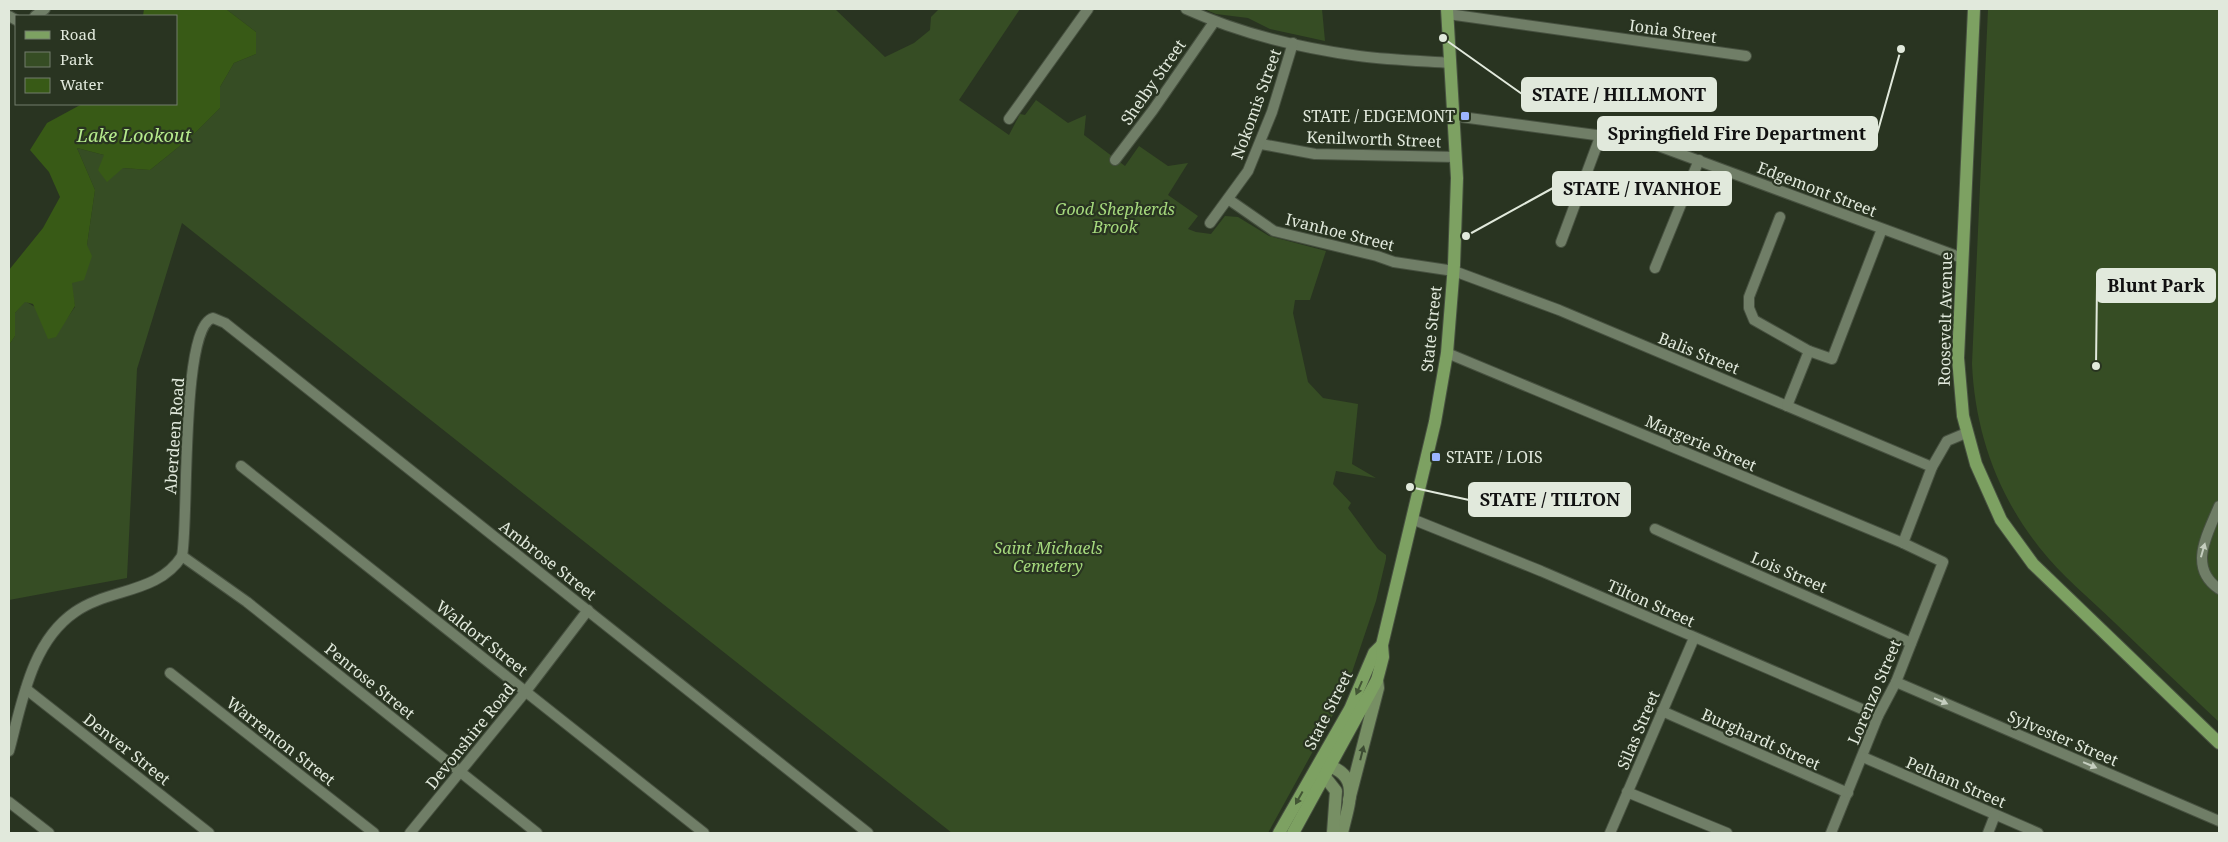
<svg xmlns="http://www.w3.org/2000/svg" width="2228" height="842" font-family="'Noto Serif',serif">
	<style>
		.green { fill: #364d24 }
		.water { fill: #385a16 }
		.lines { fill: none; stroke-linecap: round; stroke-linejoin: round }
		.minor-casing { stroke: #475140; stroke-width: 12 }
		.secondary-casing { stroke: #475140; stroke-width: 14 }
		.primary-casing { stroke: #475140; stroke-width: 14 }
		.minor { stroke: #707e67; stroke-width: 10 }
		.secondary { stroke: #778f64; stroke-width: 12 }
		.primary { stroke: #7da162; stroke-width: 12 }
		.oneway { fill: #c5cebf }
		.oneway2 { fill: #425534 }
		.oneway3 { fill: #3c4b32 }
		.poi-dot { fill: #9bb4fd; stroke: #293421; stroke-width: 2 }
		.labels { text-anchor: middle; stroke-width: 4.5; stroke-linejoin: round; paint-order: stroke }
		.street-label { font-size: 16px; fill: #e1e9dc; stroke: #293421 }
		.poi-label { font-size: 16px; fill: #e1e9dc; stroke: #293421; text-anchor: end }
		.park-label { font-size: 16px; font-style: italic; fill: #a5d97d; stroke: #293421 }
		.water-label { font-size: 18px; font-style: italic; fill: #b6eb8d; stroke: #293421 }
		.leader { fill: none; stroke: #e1e9dc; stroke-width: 2 }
		.callout-dot { fill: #e1e9dc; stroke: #293421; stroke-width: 2 }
		.callout { fill: #e1e9dc; stroke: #e1e9dc; stroke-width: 2 }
		.callout-label { font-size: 18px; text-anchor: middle; font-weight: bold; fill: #111 }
	</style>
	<rect width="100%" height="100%" fill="#293421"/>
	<!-- green -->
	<g class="green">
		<path d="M226,9H835L885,57L914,43L930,30L931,17L939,9H1020L959,100L1009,135L1020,114L1025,115L1036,100L1068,123L1086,115L1084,135L1125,166L1139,146L1168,166L1188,163L1168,195L1198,216L1188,229L1196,232L1211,234L1225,216L1238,217L1269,236L1326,251L1310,300H1295L1293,313L1308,382L1323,398L1358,404L1352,464L1376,478L1336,471L1333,484L1351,503L1348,508L1378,549L1386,555V559L1376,601L1345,693L1268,833H952L182,223L137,369L127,578L9,600V345L15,336V313L25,301L63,324L75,307L71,283L87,245L95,190L77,148L104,155L123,168L150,170L191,137L220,108V87L234,63L256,54V32Z"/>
		<path d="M1204,9H1322L1325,41L1270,29L1248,18L1216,14Z"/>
		<path d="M1988,9H2219V722C2184,689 2149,656 2114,622C2089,598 2061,575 2039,547C1997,494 1975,431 1972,364Z"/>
	</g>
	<!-- water -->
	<path class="water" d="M144,9H226L256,32V54L234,63L220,87V108L191,137L150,170L123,168L107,182L98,170L104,155L77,148L95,190L87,245L92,256L84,280L72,283L75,306L56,337L48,339L33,304L25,302L15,313V336L9,345V270L43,228L60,197L49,172L30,150L47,123L82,104H176V16H143Z"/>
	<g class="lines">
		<defs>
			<g id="minor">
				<path d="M1186,9C1239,33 1301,48 1359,56C1390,60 1421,61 1451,63"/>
				<path d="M1448,14L1746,56"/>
				<path d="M9,16L16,20"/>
				<path d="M35,16L45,9"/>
				<path d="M1454,116L1648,142L1962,258"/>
				<path d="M1009,119L1088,9"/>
				<path d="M1261,144L1315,154L1456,157"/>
				<path d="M1115,160L1153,110L1214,22"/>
				<path d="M1228,199L1274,231L1377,256L1394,262L1454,271L1559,310L1932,467"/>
				<path d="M1780,217L1749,297V308L1754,320L1809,351L1787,406"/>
				<path d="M1210,223L1248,171L1272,112L1293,43"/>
				<path d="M1561,242L1600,137"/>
				<path d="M1655,268L1699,160"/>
				<path d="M1809,351L1832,359L1882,229"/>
				<path d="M1447,353L1903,543L1943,562L1896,682L1878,716L1831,833"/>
				<path d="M241,466L704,833"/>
				<path d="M2219,506C2208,534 2187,567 2219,589"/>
				<path d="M1412,519L1541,571L1878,716"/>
				<path d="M1655,529C1740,568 1826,604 1911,643"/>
				<path d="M1903,543L1932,467L1947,441L1966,433"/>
				<path d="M182,556L247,602L537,833"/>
				<path d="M170,673L374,833"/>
				<path d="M1896,682L2219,821"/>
				<path d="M26,689L209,833"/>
				<path d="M1662,711L1848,793"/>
				<path d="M9,751C22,703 31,642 75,612C109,588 158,594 182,556C189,522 180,327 213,318L225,323L868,833"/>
				<path d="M1863,757L2038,833"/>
				<path d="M1627,792L1727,833"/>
				<path d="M9,802L49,833"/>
				<path d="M410,833L526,691L588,610"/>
				<path d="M1610,833L1694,638"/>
				<path d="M1988,833L1995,815"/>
			</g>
			<g id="secondary">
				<path d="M1321,764C1363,772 1349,802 1342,833"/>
				<path d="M1316,772L1325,777L1336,791L1333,833"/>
				<path d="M1349,800L1378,688L1377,680"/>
			</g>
			<g id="primary">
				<path d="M1974,9L1958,358L1963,416L1976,464L2001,520L2033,564L2219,743"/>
				<path d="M1279,833L1350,709L1374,653L1382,645"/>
				<path d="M1293,833L1377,680L1383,657L1382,645L1435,422L1447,353L1454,265L1457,178L1447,9"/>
			</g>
		</defs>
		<!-- minor casing -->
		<use href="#minor" class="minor-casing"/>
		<!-- secondary casing -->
		<use href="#secondary" class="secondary-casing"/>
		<!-- primary casing -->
		<use href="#primary" class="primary-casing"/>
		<!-- minor -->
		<use href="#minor" class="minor"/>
		<!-- secondary -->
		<use href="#secondary" class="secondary"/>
		<!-- primary -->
		<use href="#primary" class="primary"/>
	</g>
	<!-- one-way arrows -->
	<defs><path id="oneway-solid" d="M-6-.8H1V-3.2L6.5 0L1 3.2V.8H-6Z" transform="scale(1.25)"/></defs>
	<g class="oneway">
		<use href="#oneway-solid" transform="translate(2203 550) rotate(-74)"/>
		<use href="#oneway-solid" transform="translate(1941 701) rotate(23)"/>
		<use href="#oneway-solid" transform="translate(2090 765) rotate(23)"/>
	</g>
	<g class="oneway2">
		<use href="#oneway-solid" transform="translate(1359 688) rotate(114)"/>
		<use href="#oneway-solid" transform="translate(1299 798) rotate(119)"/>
	</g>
	<use class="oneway3" href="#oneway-solid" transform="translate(1362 753) rotate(-76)"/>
	<!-- markers -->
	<g class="poi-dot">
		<rect x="1460" y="111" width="10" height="10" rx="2.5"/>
		<rect x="1431" y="452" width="10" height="10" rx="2.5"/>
	</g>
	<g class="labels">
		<!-- street labels -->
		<g class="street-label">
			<text transform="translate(1673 31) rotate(8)" y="6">Ionia Street</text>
			<text transform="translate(1153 82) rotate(-55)" y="6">Shelby Street</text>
			<text transform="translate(1256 104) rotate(-70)" y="6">Nokomis Street</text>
			<text transform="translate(1374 139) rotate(2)" y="6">Kenilworth Street</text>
			<text transform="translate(1817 189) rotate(21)" y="6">Edgemont Street</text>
			<text transform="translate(1340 232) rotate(14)" y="6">Ivanhoe Street</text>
			<text transform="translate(1945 319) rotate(-89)" y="6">Roosevelt Avenue</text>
			<text transform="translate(1431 329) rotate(-84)" y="6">State Street</text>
			<text transform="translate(1699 353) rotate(22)" y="6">Balis Street</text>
			<text transform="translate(174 436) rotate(-86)" y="6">Aberdeen Road</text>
			<text transform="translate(1701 443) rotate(23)" y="6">Margerie Street</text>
			<text transform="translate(548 560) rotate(38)" y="6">Ambrose Street</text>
			<text transform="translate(1789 572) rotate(23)" y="6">Lois Street</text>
			<text transform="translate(1651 603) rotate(24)" y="6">Tilton Street</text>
			<text transform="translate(482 638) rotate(38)" y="6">Waldorf Street</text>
			<text transform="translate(370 681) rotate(39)" y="6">Penrose Street</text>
			<text transform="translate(1874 692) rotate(-67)" y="6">Lorenzo Street</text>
			<text transform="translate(1328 710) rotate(-63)" y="6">State Street</text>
			<text transform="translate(1638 730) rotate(-67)" y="6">Silas Street</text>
			<text transform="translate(470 736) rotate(-51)" y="6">Devonshire Road</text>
			<text transform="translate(2063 738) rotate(23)" y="6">Sylvester Street</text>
			<text transform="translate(1761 739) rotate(24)" y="6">Burghardt Street</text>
			<text transform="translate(281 741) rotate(38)" y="6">Warrenton Street</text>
			<text transform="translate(127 749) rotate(38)" y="6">Denver Street</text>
			<text transform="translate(1956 782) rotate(23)" y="6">Pelham Street</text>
		</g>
		<!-- poi labels -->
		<g class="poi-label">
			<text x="1455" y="122">STATE / EDGEMONT</text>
			<text x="1446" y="463" text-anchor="start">STATE / LOIS</text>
		</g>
		<!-- park labels -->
		<g class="park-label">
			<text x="1115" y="215">Good Shepherds<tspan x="1115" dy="18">Brook</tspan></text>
			<text x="1048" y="554">Saint Michaels<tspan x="1048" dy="18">Cemetery</tspan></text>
		</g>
		<!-- water labels -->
		<g class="water-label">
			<text x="134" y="142">Lake Lookout</text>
		</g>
	</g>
	<!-- callouts -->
	<path class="leader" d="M1443 38L1522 94M1901 49L1877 134M1466 236L1553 188M2096 366L2097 285M1410 487L1469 500"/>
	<g class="callout-dot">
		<circle cx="1443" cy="38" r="5"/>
		<circle cx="1901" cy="49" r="5"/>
		<circle cx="1466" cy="236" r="5"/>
		<circle cx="2096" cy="366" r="5"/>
		<circle cx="1410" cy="487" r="5"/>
	</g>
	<g class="callout">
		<rect x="1522" y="78" width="194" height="33" rx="5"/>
		<rect x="1598" y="117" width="279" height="33" rx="5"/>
		<rect x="1553" y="172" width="178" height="33" rx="5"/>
		<rect x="2097" y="269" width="118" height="33" rx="5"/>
		<rect x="1469" y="483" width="161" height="33" rx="5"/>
	</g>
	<g class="callout-label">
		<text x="1619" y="101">STATE / HILLMONT</text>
		<text x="1737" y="140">Springfield Fire Department</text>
		<text x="1642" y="195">STATE / IVANHOE</text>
		<text x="2156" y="292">Blunt Park</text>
		<text x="1550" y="506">STATE / TILTON</text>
	</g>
	<!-- border -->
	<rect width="2228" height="842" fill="none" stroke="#e1e9dc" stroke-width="20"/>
	<!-- legend -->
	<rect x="15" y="15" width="162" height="90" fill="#293421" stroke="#737c6c"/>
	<rect x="25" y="31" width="25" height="8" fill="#7da162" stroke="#737c6c"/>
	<text x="60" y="40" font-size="15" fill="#e1e9dc">Road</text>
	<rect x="25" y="52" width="25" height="15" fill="#364d24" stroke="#737c6c"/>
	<text x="60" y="65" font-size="15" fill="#e1e9dc">Park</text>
	<rect x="25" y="78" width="25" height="15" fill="#385a16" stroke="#737c6c"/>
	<text x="60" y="90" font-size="15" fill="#e1e9dc">Water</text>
</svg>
